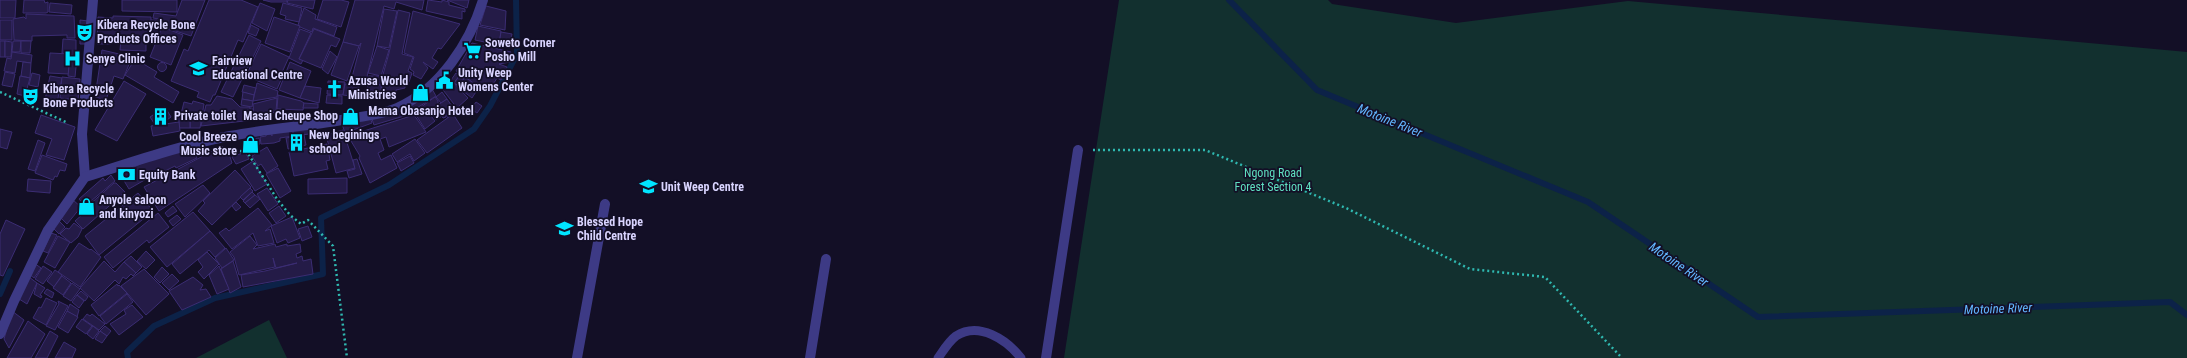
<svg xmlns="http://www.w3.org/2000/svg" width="2187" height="358" font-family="'Roboto Condensed',sans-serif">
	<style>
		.green { fill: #12302f }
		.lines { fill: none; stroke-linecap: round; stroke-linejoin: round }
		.stream { stroke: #0c2248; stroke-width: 6 }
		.building { fill: #241b47; stroke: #3b2d73 }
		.path { stroke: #2fb8b0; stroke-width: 2.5; stroke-dasharray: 2 3; stroke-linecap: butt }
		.service { stroke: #3d3a85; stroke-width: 9 }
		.minor { stroke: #3d3a85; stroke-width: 10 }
		.labels { text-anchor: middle; stroke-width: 3.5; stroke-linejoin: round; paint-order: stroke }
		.poi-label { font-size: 12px; font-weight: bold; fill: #d9d4ff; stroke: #130f26; text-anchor: start }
		.park-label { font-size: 12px; fill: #5fe0c0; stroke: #130f26 }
		.water-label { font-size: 13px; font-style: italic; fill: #62b6ff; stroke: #130f26 }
	</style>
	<rect width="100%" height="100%" fill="#130f26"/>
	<!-- green -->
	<g class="green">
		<path d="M1119,0H1328L1332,4L1456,23L1628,1L2187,52V358H1064Z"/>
		<path d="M269,320L287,358H196Z"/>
	</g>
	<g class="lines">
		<!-- stream -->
		<g class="stream">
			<path d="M1229,0L1317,90L1588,202L1758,317L2170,302L2187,315"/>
			<path d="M0,294L10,271"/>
			<path d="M128,358L127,352L154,326L215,298L323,274L321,218L389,185L474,129L490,106L517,54L516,0"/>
		</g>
	</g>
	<!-- building -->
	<g class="building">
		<path d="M0,0H16L15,18H0Z"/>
		<path d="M24,0H44L45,3L48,2V12L46,13H23Z"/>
		<path d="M122,0H177V12L122,11Z"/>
		<path d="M182,0H205L191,36L157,25L159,19L153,18L154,13L176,16Z"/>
		<path d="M209,0H241L258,7L243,42L238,40L215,95H213L210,102L197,97L199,92L171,81L184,49L188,51Z"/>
		<path d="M263,0H287V2H271Z"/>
		<path d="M288,0H315L313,9L287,3Z"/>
		<path d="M323,0H341L349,2L341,27L317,19Z"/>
		<path d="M355,0H424L422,10L396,2L394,9L384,6L365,85L351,81L361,43L359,46L343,42Z"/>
		<path d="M428,0L442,2V0L449,2V5L465,9V12L462,11V19L426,11Z"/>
		<path d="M447,0H469L467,8Z"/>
		<path d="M50,3L72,5L71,14L49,12Z"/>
		<path d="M260,3L275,9L267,31L252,23Z"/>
		<path d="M283,3L302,8L299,22L285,19L286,16L280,14Z"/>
		<path d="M486,6L506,11L505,30L480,25Z"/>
		<path d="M304,8L316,15L315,19L337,27L334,36L313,28L312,32L300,27L298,25Z"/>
		<path d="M384,9L397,11L389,48L377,46Z"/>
		<path d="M398,10L410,13L402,54L413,57L408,71L412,73L409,82L382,78L389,53Z"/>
		<path d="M413,11L460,24L441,49L438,48L432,58L438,62L433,69L423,62L428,68L421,79L413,75L414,72L410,69L414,57L404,53Z"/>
		<path d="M26,14L74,16L75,38H67V35L32,36V41L14,40L13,19L24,17L26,19Z"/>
		<path d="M113,16L151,17V36H146V51L120,50L121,39H111V44H97L98,17L113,18Z"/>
		<path d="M274,17L300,26L290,52L265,43Z"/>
		<rect x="0" y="20" width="12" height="20"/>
		<path d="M80,20L88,21L89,44H80Z"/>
		<path d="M151,20H157V37H150Z"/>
		<path d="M251,25L259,29L256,36L248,33Z"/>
		<path d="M478,26L501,31L499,45L475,40Z"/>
		<path d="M162,27L183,35L171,65L150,57Z"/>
		<path d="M300,29L311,33L299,59L303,60L301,64L289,58Z"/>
		<path d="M314,29L340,39L336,47L331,45L321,68L299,59Z"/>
		<path d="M501,32L512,34L509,47L499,45Z"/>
		<path d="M249,35L261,41L233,97L221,92Z"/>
		<path d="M63,39L76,40V56L62,53Z"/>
		<rect x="0" y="41" width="5" height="16"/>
		<path d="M5,41L12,42L11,57H5Z"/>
		<path d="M13,41H21L20,52H12Z"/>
		<path d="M21,41H31L30,53H21Z"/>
		<path d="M343,42L359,46L347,81L331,75Z"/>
		<path d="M472,43L511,52L510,62L499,64L507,67L501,80L497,78L489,91L479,87L456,71Z"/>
		<path d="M261,44L289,57L279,79L281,80L277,89L246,76Z"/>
		<path d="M377,46L389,50L381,76L368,73Z"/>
		<path d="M102,50L132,57L123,79L114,76L106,100L95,97Z"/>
		<path d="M330,51L337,57L328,74L322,69Z"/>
		<path d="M12,52L32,55L31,63L17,61L15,73L4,71L7,58L11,59Z"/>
		<path d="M50,53L70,54L69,74L48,73Z"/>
		<path d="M70,56L77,57L75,77L68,76Z"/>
		<path d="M135,59L157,72L154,77L179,92L173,103L125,75Z"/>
		<path d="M23,62L31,63L30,78L21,76Z"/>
		<path d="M290,62L311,71L300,98L279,90Z"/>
		<circle cx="162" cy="67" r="4.5"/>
		<path d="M5,72L15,74L12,87L2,85Z"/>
		<path d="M32,73L40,75L38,87L29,85Z"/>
		<path d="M456,73L460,75L454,83L451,80Z"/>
		<path d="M460,75L464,79L459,86L454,83Z"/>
		<path d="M20,76L30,78L25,96L17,94Z"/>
		<path d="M50,76L62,78L57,103L45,100Z"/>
		<path d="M369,76H381V85L366,84L367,77Z"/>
		<path d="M62,77L80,79L78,100L60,98Z"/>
		<path d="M465,77L479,87L472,98L458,87Z"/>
		<path d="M450,79L468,98L457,108L440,86Z"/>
		<path d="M124,81L146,94L117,141L95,130Z"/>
		<path d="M328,81L345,82L343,95L327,94Z"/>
		<path d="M382,82L405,86V88L396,90V94L381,96Z"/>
		<path d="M257,83L278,91L277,97L253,101Z"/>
		<path d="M345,84L359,85L358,97L343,95Z"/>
		<path d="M368,84L381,85V91L367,90Z"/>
		<path d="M244,85L256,88L254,95L242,92Z"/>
		<path d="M305,86L321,88L319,103L300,98Z"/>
		<path d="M432,89L436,96L412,111L414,113L374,125L372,119Z"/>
		<path d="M27,91L35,94L33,100L25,98Z"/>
		<path d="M243,92L254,95L253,101L242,99Z"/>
		<path d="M442,92L447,99L441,103L436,97Z"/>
		<path d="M278,95L301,101L304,103L303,110L277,109Z"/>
		<path d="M327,95L342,96V104L326,103Z"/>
		<path d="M217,96L232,99L240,107H250V109H253V120L201,126L206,105H211Z"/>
		<path d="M435,97L438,101V105L446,117L443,118L442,116L436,120L433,115L431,116L435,121L425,129L414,112Z"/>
		<path d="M277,98L276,112L254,117L253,104Z"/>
		<path d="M242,99L253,101L252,107L241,105Z"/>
		<path d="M447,99L456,112L448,118L438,105Z"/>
		<path d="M193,101L204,104L200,128H190V118L181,114L184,102L192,104Z"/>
		<path d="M476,102L482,106L477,113L471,109Z"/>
		<path d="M304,103L318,104V108H303Z"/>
		<path d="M165,107L171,117L160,125L157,122L154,123L150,117Z"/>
		<path d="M453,114L462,128L427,153L417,140Z"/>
		<path d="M41,115L75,127L64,160L46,155L52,139L35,133Z"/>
		<path d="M414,115L426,132L389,147L386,137L380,139L384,150L378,153L381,160L391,155L397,168L370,183L359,158L360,156L348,136Z"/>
		<path d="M179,117L190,118V128H179Z"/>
		<path d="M370,117L372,123L345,133L342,124Z"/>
		<path d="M179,122L180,131L153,136L151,126Z"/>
		<path d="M308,127L309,134L294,136L293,128Z"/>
		<path d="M0,129L12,132L7,149L0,147Z"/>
		<path d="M292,129L293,136L280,138V141L274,143L261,144L260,137L266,136V134H271L272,136V133Z"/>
		<path d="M343,130L355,168L336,173L326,135Z"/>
		<path d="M304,135L306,145L288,149L286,138Z"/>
		<path d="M259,138L260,144L253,145L250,139Z"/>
		<path d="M415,139L425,153L414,161L410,154L397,162L392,154Z"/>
		<path d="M38,140L45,143L35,171L28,169Z"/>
		<path d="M327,144L330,160L326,161L328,169L294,176L289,152Z"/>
		<path d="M222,146L229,154L232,163L159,211L144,187Z"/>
		<path d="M255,146L258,152L252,154L249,148Z"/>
		<path d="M192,147L197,158L176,168L175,166L149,179L148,178L129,189L120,174L142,163Z"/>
		<path d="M267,147L278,166L267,173L261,164L258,166L252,156Z"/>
		<path d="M245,152L249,159L236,164L232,157Z"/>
		<path d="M42,155L67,164L65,171L60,170L57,177L55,176L53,180L35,173Z"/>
		<path d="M410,156L414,163L401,171L397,163Z"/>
		<path d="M357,159L362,174L349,178L347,171L355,169L353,160Z"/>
		<path d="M253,161L267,184L255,191L241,169Z"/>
		<path d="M278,168L291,191L280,198L266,174Z"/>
		<path d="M235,170L251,187L212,225L198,211L205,203L203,201Z"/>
		<path d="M111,175L115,181L85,206L79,199L103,178L105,181Z"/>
		<path d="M347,178V193L308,194V179Z"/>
		<path d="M28,179L51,181L50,193L27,191Z"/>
		<path d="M114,183H116L125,192L83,229L75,221L83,214L81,212Z"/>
		<path d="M203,185L210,193L185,217L175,204Z"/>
		<path d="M250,188L253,191L243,200L240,197Z"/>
		<path d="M267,188L278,204L268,211L257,194Z"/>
		<path d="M252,192L255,195L245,203L243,201Z"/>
		<path d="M138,193L153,211L99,255L85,236Z"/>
		<path d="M255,195L260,199L250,208L245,203Z"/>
		<path d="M73,200L81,207L67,224L59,216Z"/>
		<path d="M236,202L241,207L236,211L232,206Z"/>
		<path d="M173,206L177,211L168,217L165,213Z"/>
		<path d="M279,206L286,216L276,223L269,213Z"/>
		<path d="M258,208L272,225L265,231L270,229L274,243L258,246L253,233L232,249L219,233L226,228L229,231Z"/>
		<path d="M193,212L210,231L167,267L150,247Z"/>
		<path d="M158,213L169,227L149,243L147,240L113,268L104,257Z"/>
		<path d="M177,215L181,219L173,226L169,221Z"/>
		<path d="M292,217L300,238L288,243L286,239L277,243L271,226Z"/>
		<path d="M6,220L25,229L3,276L0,275V234Z"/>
		<path d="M58,220L65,227L59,234L52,227Z"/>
		<path d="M74,223L82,229L78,237L71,243L60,234L66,228L69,229Z"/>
		<path d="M308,226L312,237L302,241L298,229Z"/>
		<path d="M210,231L225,248L215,257L209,250L180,274L172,264Z"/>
		<path d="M51,233L57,235L48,253L43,251Z"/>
		<path d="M58,236L70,242L55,268L44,262Z"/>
		<path d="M250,236L257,245L253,249L275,244L276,247L287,244V246L300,244L301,252L296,254L297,258L302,256L303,261L311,259L313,274L243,287L241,275L265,271L297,263L276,268L273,258L275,267L239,275L234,257L230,252Z"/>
		<path d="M79,243L90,250L91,249L101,257L80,287L58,272Z"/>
		<path d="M226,248L234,260L222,268L215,258Z"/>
		<path d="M146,251L155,260L146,269L137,261Z"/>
		<path d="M207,252L219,264L204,279L198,272L203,267L198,260Z"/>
		<path d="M131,256L142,267L136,273L124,262Z"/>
		<path d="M104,261L115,272L124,262L136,273L133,276L131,274L126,279L123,277L119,284L115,280L94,301L80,288Z"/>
		<path d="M233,261L241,287L230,293L221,269Z"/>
		<path d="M34,263L41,268L34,278L29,274Z"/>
		<path d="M43,266L52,272L43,284L35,279Z"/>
		<path d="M219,266L229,289L217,294L209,275Z"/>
		<path d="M162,267L169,274L160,283L154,277Z"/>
		<path d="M144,269L169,294L146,315L121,286Z"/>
		<path d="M55,270L62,275L54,287L47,281Z"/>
		<path d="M172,274L179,281L169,290L162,283Z"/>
		<path d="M62,276L71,283L63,295L53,288Z"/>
		<path d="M29,277L37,283L27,304L16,297Z"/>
		<path d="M193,277L203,285L200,290L206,289L211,297L182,310L169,291Z"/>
		<path d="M37,283L45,288L40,295L42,296L41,298L34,294Z"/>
		<path d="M72,283L80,289L71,301L63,296Z"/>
		<path d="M117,284L118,286L119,285L127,293L99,316L91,305Z"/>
		<path d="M47,289L54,293L52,298L44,293Z"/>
		<path d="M81,291L88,297L85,301L77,295Z"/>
		<path d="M127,294L133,302L106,324L100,316Z"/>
		<path d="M77,295L84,301L79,308L72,302Z"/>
		<path d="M46,298L57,303L46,325L33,318L39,307L41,308Z"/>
		<path d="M58,301L68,306L55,330L46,326L59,304Z"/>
		<path d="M70,304L79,310L77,317L67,311Z"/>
		<path d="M132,305L143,317L119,335L110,324L126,314L124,310Z"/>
		<path d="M12,311L24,320L9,348L4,339Z"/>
		<path d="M67,311L78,317L68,333L58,327Z"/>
		<path d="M87,314L90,316L92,314L105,324L99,330L83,319Z"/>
		<path d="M82,319L92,326L86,334L76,327Z"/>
		<path d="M28,321L45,334L31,358H7Z"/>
		<path d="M93,326L99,331L93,339L87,334Z"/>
		<path d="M105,326L111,331L107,336L100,331Z"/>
		<path d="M50,331L58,336L47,358H35Z"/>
		<path d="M100,331L107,336L102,343L95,339Z"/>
		<path d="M64,342L76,349L72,358H55Z"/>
	</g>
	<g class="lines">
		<!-- path -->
		<g class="path">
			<path d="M0,92L68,123"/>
			<path d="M1093,150H1205L1346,208L1470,269L1545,277L1622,358"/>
			<path d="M240,151L247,152L277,199L290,215L301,224L308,220L333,246L347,358"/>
		</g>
		<!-- service -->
		<path class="service" d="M938,358C943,351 949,341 956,336C979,321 1007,340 1021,358"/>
		<!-- minor -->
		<g class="minor">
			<path d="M85,177L82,134L93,0"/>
			<path d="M0,334L14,301L48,230L85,177C133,162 181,145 230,136C271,128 312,126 353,118C367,116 383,114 397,108C440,89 470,43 483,0"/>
			<path d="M577,358L605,204"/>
			<path d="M810,358L826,259"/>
			<path d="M1046,358L1078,150"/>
		</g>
	</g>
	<!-- icons -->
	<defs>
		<symbol id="theatre-bare" viewBox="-9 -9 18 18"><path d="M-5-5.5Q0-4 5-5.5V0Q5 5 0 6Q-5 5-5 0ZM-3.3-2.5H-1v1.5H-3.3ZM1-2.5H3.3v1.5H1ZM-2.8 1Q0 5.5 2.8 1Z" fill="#00e5ff" stroke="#130f26" stroke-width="2.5" paint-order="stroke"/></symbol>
		<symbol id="supermarket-bare" viewBox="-9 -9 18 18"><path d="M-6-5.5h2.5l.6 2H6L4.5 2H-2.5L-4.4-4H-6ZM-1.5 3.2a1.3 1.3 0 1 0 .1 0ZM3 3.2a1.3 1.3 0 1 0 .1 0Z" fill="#00e5ff" stroke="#130f26" stroke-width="2.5" paint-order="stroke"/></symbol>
		<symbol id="hospital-bare" viewBox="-9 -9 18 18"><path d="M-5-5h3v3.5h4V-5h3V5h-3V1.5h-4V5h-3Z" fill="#00e5ff" stroke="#130f26" stroke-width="2.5" paint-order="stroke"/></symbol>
		<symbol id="school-bare" viewBox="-9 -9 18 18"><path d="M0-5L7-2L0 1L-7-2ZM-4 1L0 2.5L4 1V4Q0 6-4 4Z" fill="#00e5ff" stroke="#130f26" stroke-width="2.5" paint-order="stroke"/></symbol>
		<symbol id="civic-bare" viewBox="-9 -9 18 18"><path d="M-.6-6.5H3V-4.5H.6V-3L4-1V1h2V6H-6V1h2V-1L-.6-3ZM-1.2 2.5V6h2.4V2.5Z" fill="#00e5ff" stroke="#130f26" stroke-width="2.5" paint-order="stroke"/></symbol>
		<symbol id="church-bare" viewBox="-9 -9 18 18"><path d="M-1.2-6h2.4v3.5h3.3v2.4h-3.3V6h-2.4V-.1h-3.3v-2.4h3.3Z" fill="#00e5ff" stroke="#130f26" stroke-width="2.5" paint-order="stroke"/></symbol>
		<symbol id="shop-bare" viewBox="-9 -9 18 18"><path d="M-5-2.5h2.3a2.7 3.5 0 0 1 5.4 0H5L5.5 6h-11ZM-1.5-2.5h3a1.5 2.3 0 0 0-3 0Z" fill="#00e5ff" stroke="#130f26" stroke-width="2.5" paint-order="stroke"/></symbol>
		<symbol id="building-bare" viewBox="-9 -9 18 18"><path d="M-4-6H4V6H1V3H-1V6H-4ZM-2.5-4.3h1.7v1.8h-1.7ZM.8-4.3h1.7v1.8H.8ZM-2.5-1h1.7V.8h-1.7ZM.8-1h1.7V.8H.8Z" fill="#00e5ff" stroke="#130f26" stroke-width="2.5" paint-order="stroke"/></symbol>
		<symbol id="bank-bare" viewBox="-9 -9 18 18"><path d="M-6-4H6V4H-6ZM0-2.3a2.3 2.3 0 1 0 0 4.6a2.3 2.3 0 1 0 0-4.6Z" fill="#00e5ff" stroke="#130f26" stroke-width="2.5" paint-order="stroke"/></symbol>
	</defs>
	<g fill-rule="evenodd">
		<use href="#theatre-bare" x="72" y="20" width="25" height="25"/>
		<use href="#supermarket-bare" x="460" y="38" width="25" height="25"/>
		<use href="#hospital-bare" x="60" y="46" width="25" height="25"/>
		<use href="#school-bare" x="186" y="56" width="25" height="25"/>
		<use href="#civic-bare" x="432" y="68" width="25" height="25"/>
		<use href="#church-bare" x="322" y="76" width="25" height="25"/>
		<use href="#shop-bare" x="408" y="80" width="25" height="25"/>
		<use href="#theatre-bare" x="18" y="84" width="25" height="25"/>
		<use href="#building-bare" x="148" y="104" width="25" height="25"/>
		<use href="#shop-bare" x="338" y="104" width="25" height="25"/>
		<use href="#building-bare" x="284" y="130" width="25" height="25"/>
		<use href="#shop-bare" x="238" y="132" width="25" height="25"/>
		<use href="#bank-bare" x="114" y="162" width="25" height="25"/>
		<use href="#school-bare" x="636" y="174" width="25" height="25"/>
		<use href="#shop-bare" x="74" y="194" width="25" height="25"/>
		<use href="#school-bare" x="552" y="216" width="25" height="25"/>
	</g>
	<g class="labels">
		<!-- poi labels -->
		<g class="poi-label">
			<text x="97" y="29">Kibera Recycle Bone<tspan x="97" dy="14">Products Offices</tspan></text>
			<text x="485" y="47">Soweto Corner<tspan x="485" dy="14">Posho Mill</tspan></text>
			<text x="86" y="63">Senye Clinic</text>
			<text x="212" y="65">Fairview<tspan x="212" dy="14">Educational Centre</tspan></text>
			<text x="458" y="77">Unity Weep<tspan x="458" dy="14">Womens Center</tspan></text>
			<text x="348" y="85">Azusa World<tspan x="348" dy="14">Ministries</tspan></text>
			<text x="43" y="93">Kibera Recycle<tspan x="43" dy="14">Bone Products</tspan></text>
			<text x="421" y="115" text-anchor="middle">Mama Obasanjo Hotel</text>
			<text x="174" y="120">Private toilet</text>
			<text x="338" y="120" text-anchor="end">Masai Cheupe Shop</text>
			<text x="309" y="139">New beginings<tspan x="309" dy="14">school</tspan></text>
			<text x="237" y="141" text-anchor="end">Cool Breeze<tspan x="237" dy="14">Music store</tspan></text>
			<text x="139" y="179">Equity Bank</text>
			<text x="661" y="191">Unit Weep Centre</text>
			<text x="99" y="204">Anyole saloon<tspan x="99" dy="14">and kinyozi</tspan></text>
			<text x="577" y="226">Blessed Hope<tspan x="577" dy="14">Child Centre</tspan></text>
		</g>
		<!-- park labels -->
		<g class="park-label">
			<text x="1273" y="177">Ngong Road<tspan x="1273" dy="14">Forest Section 4</tspan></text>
		</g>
		<!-- water labels -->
		<g class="water-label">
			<text transform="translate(1390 120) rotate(22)" y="5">Motoine River</text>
			<text transform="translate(1679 264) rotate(34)" y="5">Motoine River</text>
			<text transform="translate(1998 308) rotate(-2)" y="5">Motoine River</text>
		</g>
	</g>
</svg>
